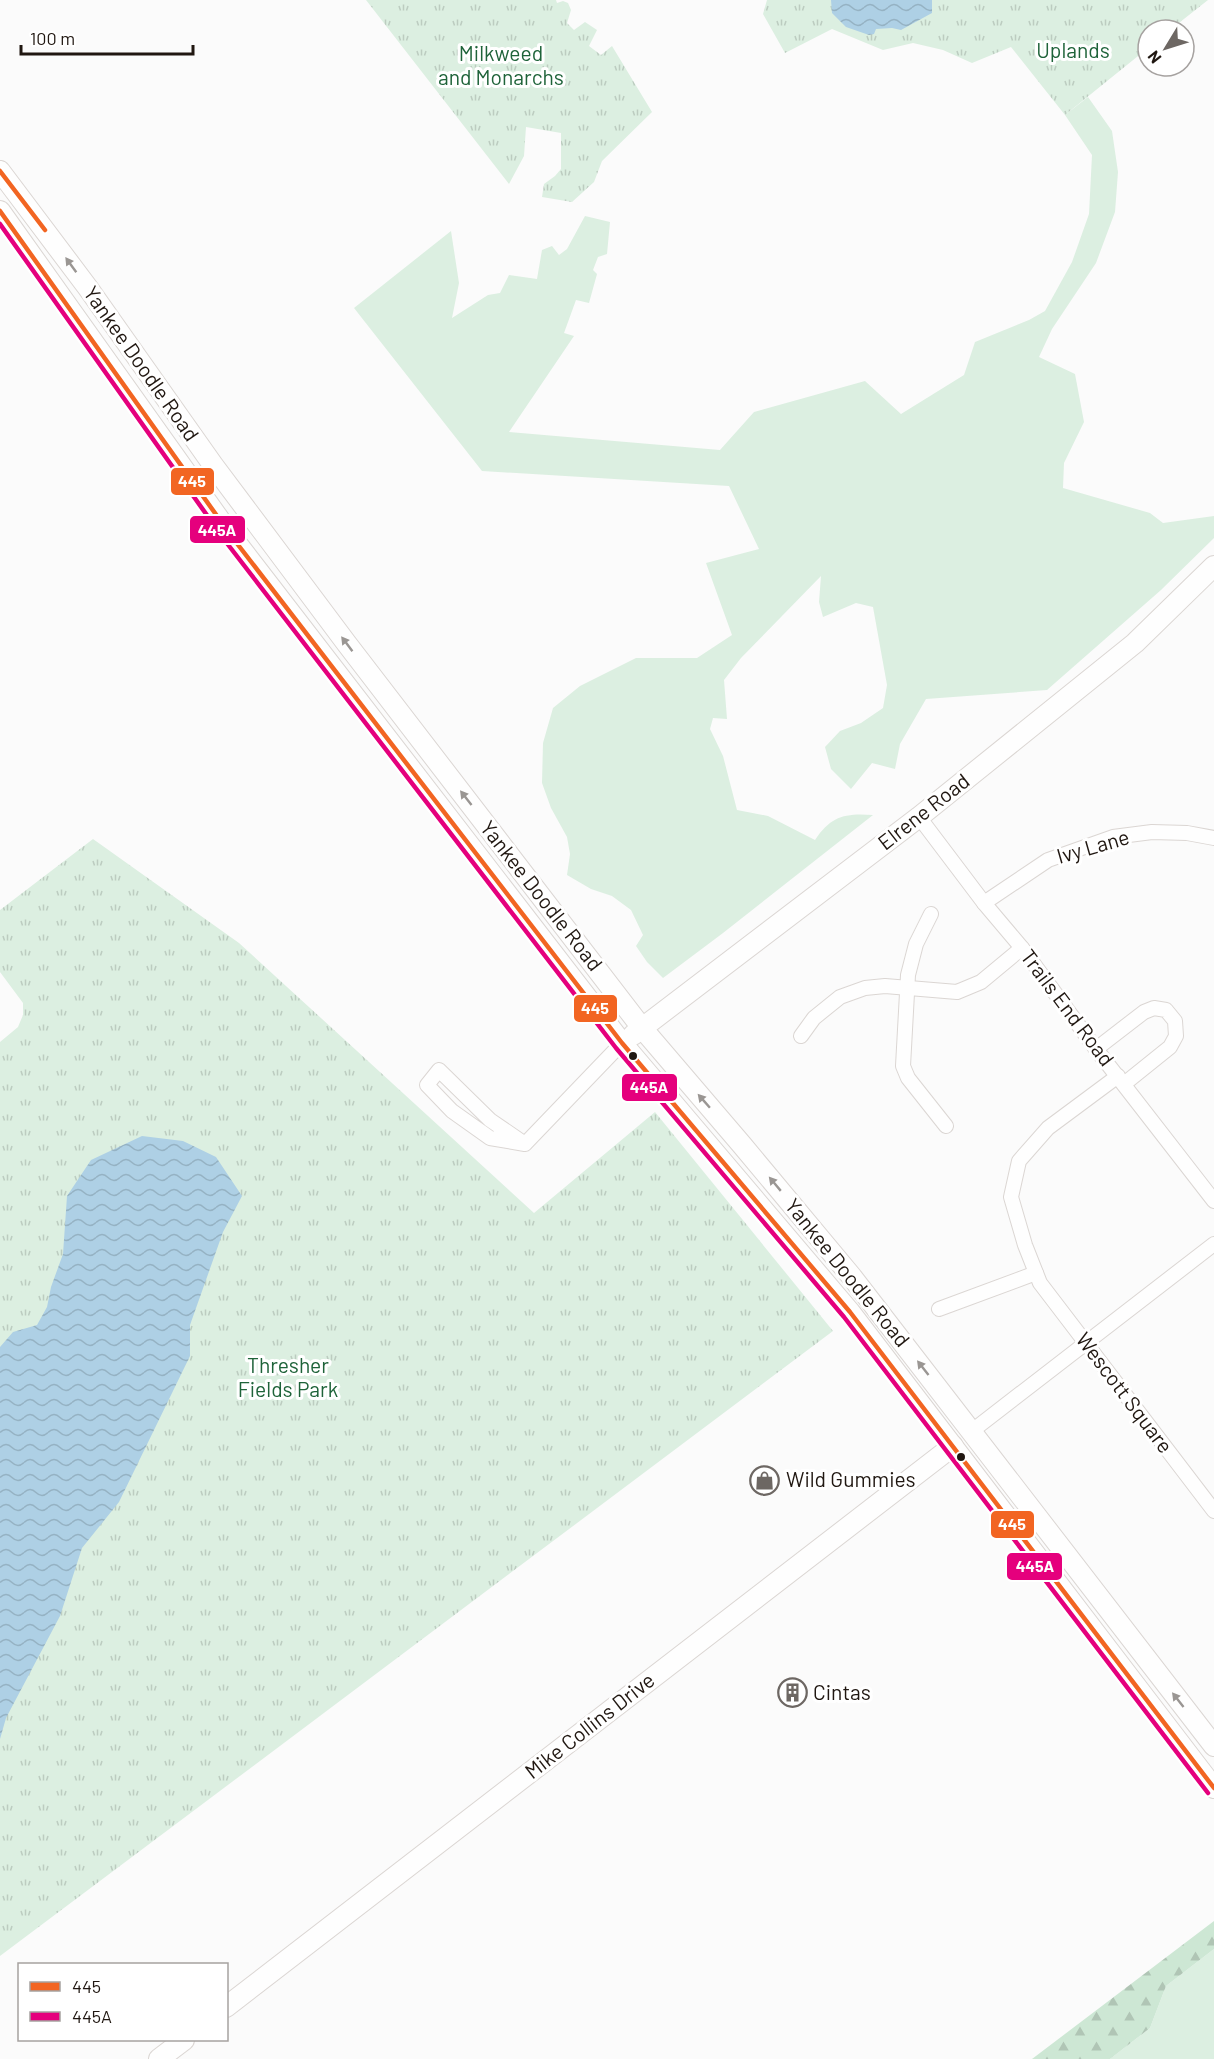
<svg xmlns="http://www.w3.org/2000/svg" width="1214" height="2059" font-family="Barlow,sans-serif">
	<style>
		.green { fill: #dcefe1 }
		.forest { fill: url(#forest-firs) }
		.park { fill: url(#park-tufts) }
		.water { fill: url(#water-waves) }
		.lines { fill: none; stroke-linecap: round; stroke-linejoin: round }
		.street-casing { stroke: #dbd6d3; stroke-width: 16 }
		.secondary-casing { stroke: #dbd6d3; stroke-width: 22 }
		.street { stroke: #fefefe; stroke-width: 14 }
		.secondary { stroke: #fefefe; stroke-width: 20 }
		.bus-1-casing { stroke: #fff; stroke-width: 9 }
		.bus-2-casing { stroke: #fff; stroke-width: 9 }
		.bus-1 { stroke: #f26522; stroke-width: 4.5 }
		.bus-2 { stroke: #e5007d; stroke-width: 4.5 }
		.oneway { fill: #9a9693 }
		.bus-dot { fill: #201711; stroke: #fff; stroke-width: 2 }
		.labels { text-anchor: middle; stroke-width: 6; stroke-linejoin: round; paint-order: stroke }
		.park-label { font-size: 21px; fill: #1e6339; stroke: #fff }
		.street-label { font-size: 21px; fill: #201711; stroke: #fff }
		.poi-label { font-size: 21px; fill: #201711; stroke: #fff; text-anchor: start }
		.line-badge { stroke: #fff; stroke-width: 2 }
		.badge-label { font-size: 16px; text-anchor: middle; font-weight: bold; fill: #fff }
	</style>
	<defs>
		<pattern id="forest-firs" width="22" height="20" patternUnits="userSpaceOnUse" patternTransform="scale(1.5)"><rect width="22" height="20" fill="#cde7d4"/><path d="M5 1l3.5 6h-7zM16 11l3.5 6h-7z" fill="#b0c5b5"/></pattern>
		<pattern id="park-tufts" width="24" height="20" patternUnits="userSpaceOnUse" patternTransform="scale(1.5)"><rect width="24" height="20" fill="#dcefe1"/><path d="M3 7l-1-3M5 7V3M7 7l1-3M15 17l-1-3M17 17v-4M19 17l1-3" fill="none" stroke="#bcccc0"/></pattern>
		<pattern id="water-waves" width="16" height="10" patternUnits="userSpaceOnUse" patternTransform="scale(1.5)"><rect width="16" height="10" fill="#aed0e5"/><path d="M0 5q4-4 8 0t8 0" fill="none" stroke="#95b2c3"/></pattern>
	</defs>
	<rect width="100%" height="100%" fill="#fbfbfb"/>
	<!-- green -->
	<g class="green">
		<path d="M1088,97L1112,131L1118,172L1115,212L1096,263L1052,329L1039,357L1075,374L1084,422L1064,463L1063,488L1150,513L1163,523L1214,516V538L1161,590L1047,690L926,699L900,744L895,769L872,763L851,789L831,769L825,747L840,731L861,723L883,708L887,685L873,607L856,603L823,617L819,602L821,576L741,658L724,680L727,719L713,718L710,729L723,756L737,810L768,816L815,840C831,816 845,813 873,815L723,933L663,978L647,962L636,946L643,935L631,910L612,896L591,889L567,875L570,854L567,837L551,808L542,783L543,743L553,708L580,686L636,658H697L732,635L706,563L759,549L729,486L482,471L354,308L451,231L459,283L452,318L488,295L500,293L509,275L537,279L542,250L552,246L559,255L567,249L585,216L610,222L607,254L598,257L593,270L597,274L589,303L576,300L564,333L574,336L509,432L720,450L754,412L865,381L901,414L964,375L975,342L1029,320L1045,311L1072,262L1089,214L1092,155L1065,115Z"/>
		<path d="M1214,1949V2059H1110L1150,2028L1166,1986Z"/>
	</g>
	<!-- forest -->
	<path class="forest" d="M1214,1921V1949L1166,1986L1150,2028L1110,2059H1032Z"/>
	<!-- park -->
	<g class="park">
		<path d="M366,0H556L557,3L563,1L568,3L571,10L567,23L574,30L585,22L597,30L589,46L601,55L612,46L652,112L602,161L594,182L572,202L542,197L544,184L555,176L561,169V133L526,127L524,156L509,184Z"/>
		<path d="M767,0H1208L1170,30H1148V48L1065,115L1011,47L972,63L943,50L913,43L883,50L832,29L785,53L763,14Z"/>
		<path d="M93,839L239,943L534,1213L655,1112L833,1331L0,1956V1042L18,1027L23,1015V1003L0,972V910Z"/>
	</g>
	<!-- water -->
	<g class="water">
		<path d="M831,0H932V13L901,30L892,28L876,29L874,34L869,35L846,27L832,13Z"/>
		<path d="M142,1136L183,1141L216,1157L242,1196L223,1232L190,1325V1356L119,1502L82,1548L60,1616L6,1718L0,1739V1347L13,1332L37,1325L47,1307L51,1287L63,1254L67,1196L91,1160Z"/>
	</g>
	<g class="lines">
		<defs>
			<g id="street">
				<path d="M919,817L984,903L1022,948L1096,1049L1214,1201"/>
				<path d="M984,903L1048,860L1113,837L1152,832L1187,833L1214,838"/>
				<path d="M931,914L916,944L908,975L903,1066L908,1078L946,1126"/>
				<path d="M801,1036L814,1018L840,997L865,988L885,986L957,992L981,982L1022,948"/>
				<path d="M1096,1049L1144,1012L1154,1008L1166,1010L1175,1021L1176,1036L1170,1047L1124,1084"/>
				<path d="M1118,1076L1048,1128L1019,1161L1011,1197L1025,1245L1040,1283L1214,1511"/>
				<path d="M525,1144L490,1138L452,1111L427,1085L439,1070L490,1120L525,1144L622,1043"/>
				<path d="M939,1309L1036,1273"/>
				<path d="M972,1431L1214,1244"/>
			</g>
			<g id="secondary">
				<path d="M0,171L88,288L213,465L347,644L642,1028L742,1145L852,1277L1214,1746"/>
				<path d="M0,211L232,537L622,1043L850,1312L1214,1788"/>
				<path d="M633,1035L919,817L1135,643L1214,566"/>
				<path d="M226,2007L953,1446"/>
				<path d="M159,2059L184,2040"/>
			</g>
		</defs>
		<!-- street casing -->
		<use href="#street" class="street-casing"/>
		<!-- secondary casing -->
		<use href="#secondary" class="secondary-casing"/>
		<!-- street -->
		<use href="#street" class="street"/>
		<!-- secondary -->
		<use href="#secondary" class="secondary"/>
		<defs>
			<g id="bus-1">
				<path d="M0,171L45,230"/>
				<path d="M0,211L232,537L622,1043L850,1312L1214,1788"/>
			</g>
			<path id="bus-2" d="M0,224L226,542L616,1048L844,1317L1208,1793"/>
		</defs>
		<!-- bus-1 casing -->
		<use href="#bus-1" class="bus-1-casing"/>
		<!-- bus-2 casing -->
		<use href="#bus-2" class="bus-2-casing"/>
		<!-- bus-1 -->
		<use href="#bus-1" class="bus-1"/>
		<!-- bus-2 -->
		<use href="#bus-2" class="bus-2"/>
	</g>
	<!-- one-way arrows -->
	<defs><path id="oneway-solid" d="M-6-.8H1V-3.2L6.5 0L1 3.2V.8H-6Z" transform="scale(1.5)"/></defs>
	<g class="oneway">
		<use href="#oneway-solid" transform="translate(71 265) rotate(-126)"/>
		<use href="#oneway-solid" transform="translate(347 644) rotate(-127)"/>
		<use href="#oneway-solid" transform="translate(466 798) rotate(-128)"/>
		<use href="#oneway-solid" transform="translate(704 1101) rotate(-131)"/>
		<use href="#oneway-solid" transform="translate(775 1184) rotate(-130)"/>
		<use href="#oneway-solid" transform="translate(923 1368) rotate(-128)"/>
		<use href="#oneway-solid" transform="translate(1178 1700) rotate(-128)"/>
	</g>
	<!-- icons -->
	<defs>
		<symbol id="shop-ring" viewBox="-11 -11 22 22"><circle r="9.5" fill="#fff" stroke="#6d6763" stroke-width="1.5"/><path d="M-5-2.5h2.3a2.7 3.5 0 0 1 5.4 0H5L5.5 6h-11ZM-1.5-2.5h3a1.5 2.3 0 0 0-3 0Z" fill="#6d6763"/></symbol>
		<symbol id="building-ring" viewBox="-11 -11 22 22"><circle r="9.5" fill="#fff" stroke="#6d6763" stroke-width="1.5"/><path d="M-4-6H4V6H1V3H-1V6H-4ZM-2.5-4.3h1.7v1.8h-1.7ZM.8-4.3h1.7v1.8H.8ZM-2.5-1h1.7V.8h-1.7ZM.8-1h1.7V.8H.8Z" fill="#6d6763"/></symbol>
	</defs>
	<g fill-rule="evenodd">
		<use href="#shop-ring" x="748" y="1464" width="33" height="33"/>
		<use href="#building-ring" x="776" y="1676" width="33" height="33"/>
	</g>
	<!-- markers -->
	<g class="bus-dot">
		<circle cx="633" cy="1056" r="5"/>
		<circle cx="961" cy="1457" r="5"/>
	</g>
	<g class="labels">
		<!-- park labels -->
		<g class="park-label">
			<text x="1073" y="58">Uplands</text>
			<text x="501" y="61">Milkweed<tspan x="501" dy="24">and Monarchs</tspan></text>
			<text x="288" y="1373">Thresher<tspan x="288" dy="24">Fields Park</tspan></text>
		</g>
		<!-- street labels -->
		<g class="street-label">
			<text transform="translate(141 364) rotate(55)" y="7">Yankee Doodle Road</text>
			<text transform="translate(924 812) rotate(-38)" y="7">Elrene Road</text>
			<text transform="translate(1093 847) rotate(-16)" y="7">Ivy Lane</text>
			<text transform="translate(541 896) rotate(52)" y="7">Yankee Doodle Road</text>
			<text transform="translate(1067 1008) rotate(53)" y="7">Trails End Road</text>
			<text transform="translate(847 1273) rotate(51)" y="7">Yankee Doodle Road</text>
			<text transform="translate(1124 1393) rotate(53)" y="7">Wescott Square</text>
			<text transform="translate(590 1726) rotate(-38)" y="7">Mike Collins Drive</text>
		</g>
		<!-- poi labels -->
		<g class="poi-label">
			<text x="786" y="1487">Wild Gummies</text>
			<text x="813" y="1700">Cintas</text>
		</g>
	</g>
	<g class="line-badge">
		<rect x="170" y="467" width="45" height="29" rx="6" fill="#f26522"/>
		<rect x="189" y="515" width="57" height="29" rx="6" fill="#e5007d"/>
		<rect x="573" y="994" width="45" height="29" rx="6" fill="#f26522"/>
		<rect x="621" y="1073" width="57" height="29" rx="6" fill="#e5007d"/>
		<rect x="990" y="1510" width="45" height="29" rx="6" fill="#f26522"/>
		<rect x="1006" y="1552" width="57" height="29" rx="6" fill="#e5007d"/>
	</g>
	<g class="badge-label">
		<text x="192" y="487">445</text>
		<text x="217" y="536">445A</text>
		<text x="595" y="1014">445</text>
		<text x="649" y="1093">445A</text>
		<text x="1012" y="1530">445</text>
		<text x="1035" y="1572">445A</text>
	</g>
	<!-- legend -->
	<rect x="18" y="1963" width="210" height="78" fill="#ffffff" stroke="#a6a2a0" stroke-width="1.5"/>
	<rect x="30" y="1982" width="30" height="9" fill="#f26522" stroke="#a6a2a0" stroke-width="1.5"/>
	<text x="72" y="1993" font-size="18" fill="#201711">445</text>
	<rect x="30" y="2012" width="30" height="9" fill="#e5007d" stroke="#a6a2a0" stroke-width="1.5"/>
	<text x="72" y="2023" font-size="18" fill="#201711">445A</text>
	<!-- north arrow -->
	<g transform="translate(1166 48) rotate(232)"><circle r="28" fill="#ffffff" stroke="#a6a2a0" stroke-width="1.5"/>
	<path d="M0-4.5L10 22L0 15L-10 22Z" fill="#6d6763"/>
	<text y="-9" font-size="16" font-weight="bold" text-anchor="middle" fill="#201711">N</text>
	</g>
	<!-- scale -->
	<path d="M21 45v9h172v-9" fill="none" stroke="#201711" stroke-width="3"/>
	<text x="30" y="45" font-size="18" fill="#201711" stroke="#ffffff" stroke-width="4.5" paint-order="stroke">100 m</text>
</svg>
